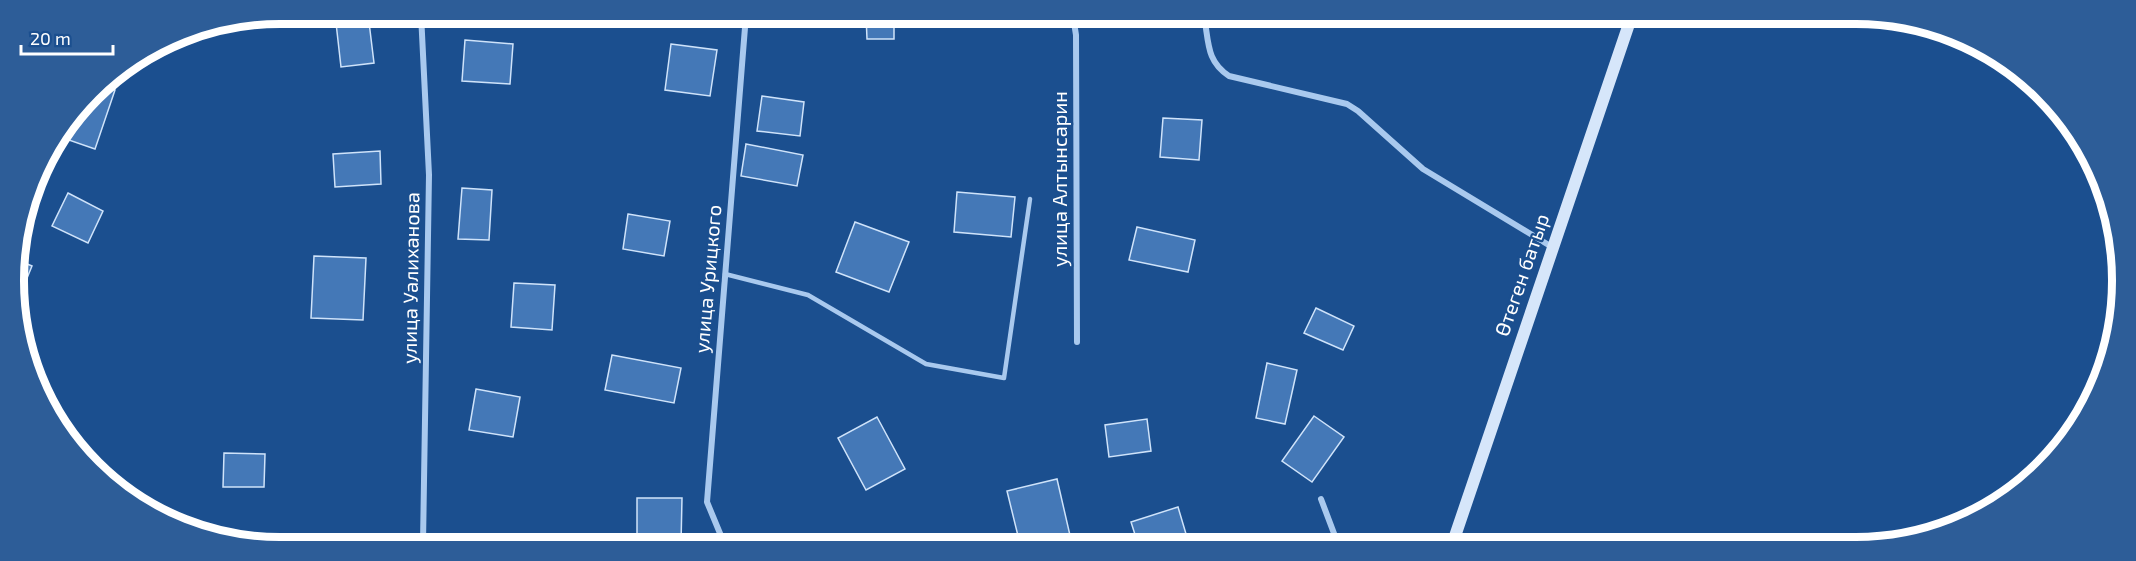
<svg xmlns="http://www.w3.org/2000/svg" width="2136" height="561" font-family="'Exo 2',sans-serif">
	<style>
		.building { fill: #4478b7; stroke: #cfe3fa; stroke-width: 1.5 }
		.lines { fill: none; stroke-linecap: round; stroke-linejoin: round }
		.lane { stroke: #a9c9ee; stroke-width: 4.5 }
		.street { stroke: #a9c9ee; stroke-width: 6 }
		.secondary { stroke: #d6e6fa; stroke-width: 12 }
		.labels { text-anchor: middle; stroke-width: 4.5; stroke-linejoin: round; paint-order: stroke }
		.street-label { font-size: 20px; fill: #fff; stroke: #1b4f8f }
		.rim { fill: none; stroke: #fff; stroke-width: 8 }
	</style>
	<rect width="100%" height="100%" fill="#1b4f8f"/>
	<!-- building -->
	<g class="building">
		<path d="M335,14H368L374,63L341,67Z"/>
		<path d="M459,14H506L505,20L459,16Z"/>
		<path d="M866,15H894V39H867Z"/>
		<path d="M465,40L513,44L510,84L462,81Z"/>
		<path d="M671,44L717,50L710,96L665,90Z"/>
		<path d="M101,85L115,90L95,149L60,137Z"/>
		<path d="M762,96L804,102L800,136L757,131Z"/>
		<path d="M1163,118L1202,120L1199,160L1160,157Z"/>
		<path d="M746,144L803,155L797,186L741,176Z"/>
		<path d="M380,151L381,184L335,187L333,154Z"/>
		<path d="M462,188L492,190L489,240L458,239Z"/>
		<path d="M957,192L1015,197L1011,237L954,232Z"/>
		<path d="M68,193L103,211L88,243L52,226Z"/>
		<path d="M628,214L670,221L664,256L623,249Z"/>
		<path d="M855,222L909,242L889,292L836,272Z"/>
		<path d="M1137,227L1195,240L1188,272L1129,260Z"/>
		<path d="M314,256L366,258L363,320L311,318Z"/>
		<path d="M15,259L32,266L18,300L14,263Z"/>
		<path d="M514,283L555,285L552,330L511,327Z"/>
		<path d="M1316,308L1354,326L1343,350L1304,333Z"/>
		<path d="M612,355L681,368L674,403L605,390Z"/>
		<path d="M1267,363L1297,370L1285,424L1256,418Z"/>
		<path d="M476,389L520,397L513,437L469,430Z"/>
		<path d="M1314,416L1344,437L1312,482L1282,461Z"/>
		<path d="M877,417L905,469L866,490L838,438Z"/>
		<path d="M1147,419L1151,451L1109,457L1105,425Z"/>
		<path d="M224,453L265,454L264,487H223Z"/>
		<path d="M1057,479L1072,544H1020L1007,491Z"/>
		<path d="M637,498H682L681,543H637Z"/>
		<path d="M1178,507L1189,544H1138L1131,522Z"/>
	</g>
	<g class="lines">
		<!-- lane -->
		<path class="lane" d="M725,274L808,295L926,364L1004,378L1030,199"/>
		<!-- street -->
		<g class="street">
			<path d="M421,14L429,175L423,543"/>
			<path d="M1073,16L1076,35L1077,342"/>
			<path d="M1204,16C1209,42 1206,61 1229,76L1347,104L1358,111L1423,169L1552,247"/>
			<path d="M1321,499L1338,544"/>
			<path d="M724,543L707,502L746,15"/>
		</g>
		<!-- secondary -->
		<path class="secondary" d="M1452,545L1631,18"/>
	</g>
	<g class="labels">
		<!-- street labels -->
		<g class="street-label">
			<text transform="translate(1060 179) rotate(-90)" y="7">улица Алтынсарин</text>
			<text transform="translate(1522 275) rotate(-71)" y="7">Өтеген батыр</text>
			<text transform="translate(411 278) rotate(-89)" y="7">улица Уалиханова</text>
			<text transform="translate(708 279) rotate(-85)" y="7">улица Урицкого</text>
		</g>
	</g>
	<!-- crop -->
	<path d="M0 0H2136V561H0ZM280 24H1856A256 256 0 0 1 2112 280V281A256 256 0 0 1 1856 537H280A256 256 0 0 1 24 281V280A256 256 0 0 1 280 24Z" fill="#2d5d98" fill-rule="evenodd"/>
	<path class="rim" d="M280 24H1856A256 256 0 0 1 2112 280V281A256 256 0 0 1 1856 537H280A256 256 0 0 1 24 281V280A256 256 0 0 1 280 24Z"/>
	<!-- scale -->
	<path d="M21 45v9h92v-9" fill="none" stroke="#ffffff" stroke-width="3"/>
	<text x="30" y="45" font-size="18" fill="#ffffff" stroke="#1b4f8f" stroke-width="4.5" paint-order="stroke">20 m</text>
</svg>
